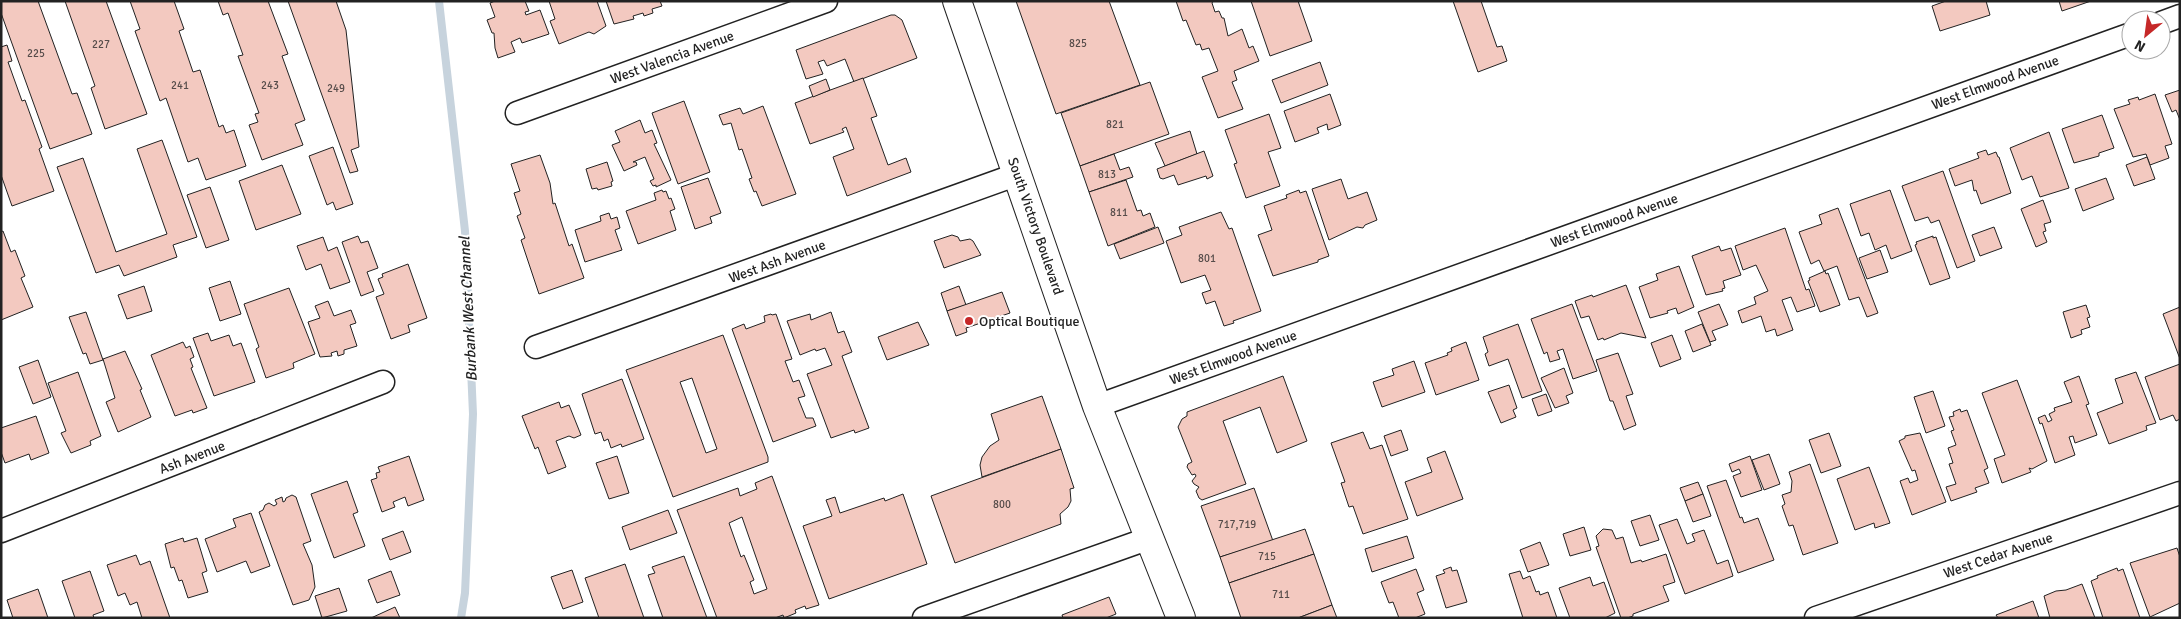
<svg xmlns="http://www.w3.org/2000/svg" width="2181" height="619" font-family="Signika,sans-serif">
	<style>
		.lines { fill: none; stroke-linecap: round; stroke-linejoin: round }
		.stream { stroke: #c7d3dd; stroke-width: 8 }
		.building { fill: #f3c9c0; stroke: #222; fill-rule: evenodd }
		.minor-casing { stroke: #222; stroke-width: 25 }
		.primary-casing { stroke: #222; stroke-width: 30 }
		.minor { stroke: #fff; stroke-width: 22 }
		.primary { stroke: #fff; stroke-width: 28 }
		.poi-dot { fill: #c62828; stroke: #fff; stroke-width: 2 }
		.labels { text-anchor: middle; stroke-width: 4; stroke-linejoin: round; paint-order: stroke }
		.number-label { font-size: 11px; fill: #564c4a }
		.street-label { font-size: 14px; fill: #222; stroke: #fff }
		.poi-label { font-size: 14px; fill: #222; stroke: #fff; text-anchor: start }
		.water-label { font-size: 15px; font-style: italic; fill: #222; stroke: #fff }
	</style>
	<rect width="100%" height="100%" fill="#fff"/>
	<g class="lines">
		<!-- stream -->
		<path class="stream" d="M439,1L465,231L473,414L465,593L461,618"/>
	</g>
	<!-- building -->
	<g class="building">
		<path d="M1,1H38L72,94L77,93L92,134L50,149L1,13Z"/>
		<path d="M65,1H106L147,114L105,129L91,88L95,86Z"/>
		<path d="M130,1H174L184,29L179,31L193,72L200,70L219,127L223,125L226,133L234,130L246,166L206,180L198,158L188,162L166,98L160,101L135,31L140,29Z"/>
		<path d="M218,1H268L288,54L282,56L305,120L295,124L303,145L262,160L249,125L258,122L255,114L259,113L238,56L243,55L228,13L223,15Z"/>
		<path d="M288,1H336L346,30L359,147L351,150L358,171L350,173Z"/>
		<path d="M495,1H525L529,11L525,12L526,15L540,10L549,34L522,43L520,38L511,42L515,52L498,58L495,48L494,33H492L487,20L495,17L490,3Z"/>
		<path d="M549,1H597L606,26L594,34L589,32L559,44L550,21L555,19Z"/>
		<path d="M606,1H660L662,6L652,9L653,13L644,16L643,13L633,16L634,19L614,24Z"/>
		<path d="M1016,1H1109L1140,85L1056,114Z"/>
		<path d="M1176,1H1213L1212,3L1215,12L1219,11L1222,18H1224L1228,36L1242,29L1249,48L1253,46L1259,61L1234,71L1237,80L1232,82L1243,109L1218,118L1202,77L1218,71L1209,48L1202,50L1200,44L1196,45L1186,20L1183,21Z"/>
		<path d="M1251,1H1298L1312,41L1270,56Z"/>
		<path d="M1453,1H1481L1497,47L1502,46L1507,61L1478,72Z"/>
		<path d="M1946,1H1986L1990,15L1940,31L1932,6Z"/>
		<path d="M2059,1H2091L2062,11Z"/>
		<path d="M891,15H895L902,20L917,58L854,82L845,59L827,66L824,60L818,62L823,74L806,79L796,50Z"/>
		<path d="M7,45L12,61L8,62L22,101L25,100L42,147L39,149L54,191L12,206L1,175V47Z"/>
		<path d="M1320,62L1328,85L1281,103L1272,80Z"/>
		<path d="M863,78L877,116L871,118L888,165L906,158L911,172L847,196L833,157L854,149L846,127L842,129L844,132L810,144L795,103Z"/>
		<path d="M826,79L830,90L813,97L809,86Z"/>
		<path d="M1150,82L1169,134L1080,166L1061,113Z"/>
		<path d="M2180,90V120L2176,110L2172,112L2165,95Z"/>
		<path d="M1330,94L1341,125L1328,130L1327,124L1317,128L1319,133L1295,142L1284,111Z"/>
		<path d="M2155,94L2172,144L2165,146L2169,158L2150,165L2146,154L2133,157L2114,109L2130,104L2128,100L2138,97L2139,100Z"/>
		<path d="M684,101L710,172L678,184L652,113Z"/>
		<path d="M763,106L796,194L762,206L756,191L754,192L749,179L752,178L742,149L739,150L731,123L723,125L719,115L740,108L743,114Z"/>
		<path d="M1269,114L1281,148L1268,152L1280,186L1246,198L1234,164L1237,163L1225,130Z"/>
		<path d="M2102,115L2114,148L2099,153V156L2074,163L2062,129Z"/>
		<path d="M640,120L645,133L652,130L657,143L654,144L671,180L656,187V185L653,186L650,181L654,179L645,157L633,162H636L637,165L624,171L612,145L620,142L615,131Z"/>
		<path d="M1190,131L1197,154L1165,166L1155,143Z"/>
		<path d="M2049,132L2069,188L2040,197L2032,176L2022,180L2010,148Z"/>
		<path d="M162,140L197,237L173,245L177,257L124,276L119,265L96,273L57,167L83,158L116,252L167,234L137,149Z"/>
		<path d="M333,147L353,204L336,210L333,202L327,205L309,156Z"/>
		<path d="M1986,150L1988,155L1996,152L1998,157H1999L2011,193L1981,204L1976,190L1974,191L1972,180L1955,186L1949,169L1979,158L1977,153Z"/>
		<path d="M1204,151L1213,176L1207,179L1206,176L1178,185L1174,175L1163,179L1160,178L1157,169Z"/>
		<path d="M1114,154L1120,170L1129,167L1133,177L1089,192L1080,166Z"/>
		<path d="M540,155L550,183L553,204L555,203L569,246L572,244L584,278L539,294L521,240L525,238L517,216L521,214L514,193L520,191L511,164Z"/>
		<path d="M2147,157L2155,179L2134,186L2126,165Z"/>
		<path d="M607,162L613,181L611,182L612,186L598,190L597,188L592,189L586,169Z"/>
		<path d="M282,165L301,214L256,230L239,181Z"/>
		<path d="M1943,171L1975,261L1957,268L1939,220L1931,223L1928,217L1915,221L1902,186Z"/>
		<path d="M708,178L721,213L710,217L712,223L695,229L681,187Z"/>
		<path d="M2106,178L2114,199L2083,211L2075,189Z"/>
		<path d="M1341,179L1348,199L1367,192L1377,220L1365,225L1363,228L1357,227L1329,240L1312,189Z"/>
		<path d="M1126,180L1137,211L1141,210L1143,216L1150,213L1155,227L1108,246L1089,192Z"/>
		<path d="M210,187L229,240L206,248L187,195Z"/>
		<path d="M662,190L663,192L666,191L669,199L671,198L675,209L670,211L676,230L638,244L626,211L656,200L654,193Z"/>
		<path d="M1299,190L1300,193L1306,191L1329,256L1318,260V262L1273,276L1258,235L1272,230L1264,206L1287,198L1286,195Z"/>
		<path d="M1890,190L1912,251L1891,259L1886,245L1875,250L1869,233L1861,236L1850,204Z"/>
		<path d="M2043,200L2051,222L2044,224L2046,231L2043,232L2047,242L2036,247L2021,209Z"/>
		<path d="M1838,208L1878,313L1867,317L1859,297L1849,300L1837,266L1824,271L1819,260L1811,264L1799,232L1822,224L1819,215Z"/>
		<path d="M1221,212L1229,229L1232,228L1261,311L1233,321L1234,323L1224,326L1215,301L1206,304L1202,293L1211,290L1205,275L1181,283L1166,241L1182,235L1179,227Z"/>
		<path d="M609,213L611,219L617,217L620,228L615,230L622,250L585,262L575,230L601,221L600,216Z"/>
		<path d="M1158,227L1164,243L1120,259L1114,244Z"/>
		<path d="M1994,227L2002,248L1980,256L1972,235Z"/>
		<path d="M1785,228L1806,290L1809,289L1815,306L1797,312L1791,297L1782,300L1793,330L1777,336L1775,329L1766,332L1761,316L1742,323L1738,311L1756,304L1754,297L1768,291L1756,265L1743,270L1735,246Z"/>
		<path d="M3,231L11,252L15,250L25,276L21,278L33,307L1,320V232Z"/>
		<path d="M952,235L958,237L960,241L970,239L973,241L981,255L944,268L934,241Z"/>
		<path d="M358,236L361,243L368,241L378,268L367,272L374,291L361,296L342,242Z"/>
		<path d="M1933,236V238L1936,237L1950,278L1930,285L1915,245L1917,244L1916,242Z"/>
		<path d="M323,237L328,251L337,247L350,282L330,289L321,264L306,270L297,246Z"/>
		<path d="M1719,246L1721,251L1731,248L1741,275L1723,281L1725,288L1722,289L1723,291L1706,295L1692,256Z"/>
		<path d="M1880,250L1888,272L1867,279L1859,258Z"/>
		<path d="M408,264L427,318L408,325L410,332L391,339L376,297L384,294L378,279L383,277L382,274Z"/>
		<path d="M1679,266L1694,307L1678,314L1676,308L1667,311L1668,313L1650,318L1639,287L1658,280L1656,274Z"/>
		<path d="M1825,271L1826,274L1828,273L1840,305L1820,312L1808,281L1810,280L1809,278Z"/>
		<path d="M230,281L241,314L220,321L209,288Z"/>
		<path d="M1626,285L1646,338L1621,333L1604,340L1603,338L1598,340L1589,316L1581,318L1575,301L1592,295L1593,297Z"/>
		<path d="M144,286L152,311L127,319L118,295Z"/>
		<path d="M959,286L966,305L947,311L941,293Z"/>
		<path d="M289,288L315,354L293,363L294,368L266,378L256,349L259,347L244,304Z"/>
		<path d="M1002,292L1010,313L966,328L967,332L956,336L947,311Z"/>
		<path d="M328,301L334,316L351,310L356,323L350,325L357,346L344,350V354L338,356L337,351L331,353L332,356L320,357L308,322L320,318L315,306Z"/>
		<path d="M1572,304L1597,371L1573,379L1563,349L1557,351L1560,359L1550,362L1547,352L1544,354L1531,319Z"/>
		<path d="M1719,304L1728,325L1712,331L1716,340L1710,342L1698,312Z"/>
		<path d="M2086,305L2090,317L2087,318L2090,327L2081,330L2082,334L2071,338L2063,312Z"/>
		<path d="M2180,307V359L2163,314Z"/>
		<path d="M86,312L103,360L90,364L86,353L83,354L69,317Z"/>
		<path d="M831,312L838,333L844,331L852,352L842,356L869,428L855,433L854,430L831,438L807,374L832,365L825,348L816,351L815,349L800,355L787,321L810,314L811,320Z"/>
		<path d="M771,314L772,315L776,314L792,359L785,361L793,382L799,380L805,396L798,398L806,418H813L816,426L773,442L732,329L744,324L746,329L765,322L764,316Z"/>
		<path d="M918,322L929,345L887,360L878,337Z"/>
		<path d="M1518,324L1542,391L1522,398L1508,359L1489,366L1485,354L1488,352L1483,337Z"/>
		<path d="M1702,324L1711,345L1693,352L1685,331Z"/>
		<path d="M208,333L211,341L229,335L233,346L241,343L255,382L214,396L193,338Z"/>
		<path d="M723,335L768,457V462L673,497L626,370ZM692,378L717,449L706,453L680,382Z"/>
		<path d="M1672,335L1681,359L1660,367L1651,343Z"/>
		<path d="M183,342L186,348L190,346L194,357L190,359L193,367L191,368L207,408L193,413L192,410L175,416L151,355Z"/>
		<path d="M1466,342L1479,380L1436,395L1425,363L1448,355L1447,353L1452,351L1451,348Z"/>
		<path d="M125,351L142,389L140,390L151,417L118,432L106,402L115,398L103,359Z"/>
		<path d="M1618,353L1633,394L1626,396L1636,425L1624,430L1613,401H1610L1596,360Z"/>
		<path d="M38,360L51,397L33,404L19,367Z"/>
		<path d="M1414,361L1425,392L1382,407L1373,382L1394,375L1392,369Z"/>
		<path d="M2180,364V419L2176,421L2173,415L2160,420L2145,377Z"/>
		<path d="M1564,368L1573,393L1566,396L1569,403L1555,408L1541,378Z"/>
		<path d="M78,372L101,436L90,441L91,445L71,453L61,433L66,431L48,383Z"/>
		<path d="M2136,372L2156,423L2146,426L2147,430L2109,444L2097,413L2123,403L2115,379Z"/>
		<path d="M1283,376L1307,441L1277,453L1260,407L1223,421L1246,484L1202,500L1199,498L1196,491L1199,487L1194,484L1192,481L1196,476L1195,474L1192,475L1187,467L1188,464L1192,462L1178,427L1182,419L1187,416V412Z"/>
		<path d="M2079,376L2089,404L2086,405L2097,435L2075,443L2073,436L2069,437L2075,455L2055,463L2042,423L2040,424L2038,418L2045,415L2048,422L2052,420L2049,414L2055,411L2054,408L2072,402L2064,382Z"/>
		<path d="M622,379L644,439L622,447L621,444L611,448L608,439L604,441L601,432L595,434L582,394Z"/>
		<path d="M2017,380L2047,461L2032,469L2029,468L2031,472L2002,483L1994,459L2005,455L1982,393Z"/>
		<path d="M1509,385L1517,408L1513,410L1516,417L1501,423L1488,392Z"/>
		<path d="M1933,391L1945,426L1926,433L1914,397Z"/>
		<path d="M1546,394L1552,411L1538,416L1532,399Z"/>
		<path d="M1042,396L1061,449L982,477L980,465L982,457L990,446L999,440L991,414Z"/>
		<path d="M559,402L561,408L569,405L581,435L574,438L569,436L556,441L566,467L548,474L538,447L535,449L522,416Z"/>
		<path d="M1960,409L1961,412L1967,410L1988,468L1984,470L1989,483L1975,488L1977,492L1951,501L1946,487L1956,484L1949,464L1953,463L1948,448L1956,445L1951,431L1954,430L1949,417L1954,416L1953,412Z"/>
		<path d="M36,416L49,453L31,460L29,454L5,463L1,452V428Z"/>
		<path d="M1401,430L1408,450L1391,456L1384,436Z"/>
		<path d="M1363,432L1370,449L1382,445L1408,519L1363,534L1353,506L1349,507L1341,483L1345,482L1331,443Z"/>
		<path d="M1829,433L1841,466L1821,473L1809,440Z"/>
		<path d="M1920,433L1946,502L1912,515L1900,481L1908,478L1910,483L1918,480L1915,470L1912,471L1899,441L1905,438V436Z"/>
		<path d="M1061,449L1074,488L1070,489L1071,501L1068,507L1060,514L1061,524L955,563L931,496Z"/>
		<path d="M1445,451L1463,499L1417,516L1405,482L1432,472L1427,458Z"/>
		<path d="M1769,454L1780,484L1764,490L1752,460Z"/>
		<path d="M409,456L424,500L408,506L405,497L393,502L395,507L382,512L371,480L377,478L376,473L380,472L378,467Z"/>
		<path d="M617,456L629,493L609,499L596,463Z"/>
		<path d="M1750,456L1762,490L1741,497L1733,476L1741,473L1739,469L1732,472L1729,464Z"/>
		<path d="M1810,464L1838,543L1803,555L1793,525L1789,526L1782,506L1785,504L1782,495L1791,492L1792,481L1789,472Z"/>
		<path d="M1869,467L1890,523L1875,528L1874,523L1855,530L1837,479Z"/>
		<path d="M772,476L819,605L806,609L805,606L795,610L796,613L784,618L783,615L775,618H717L677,510L738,488L740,496L757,489L755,483ZM742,517L767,589L754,594L750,582L754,580L744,555L741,557L729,523Z"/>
		<path d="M1726,480L1740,518L1742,517L1744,523L1758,518L1774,560L1738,573L1707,486Z"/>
		<path d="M347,481L358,512L353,514L365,546L334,558L311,494Z"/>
		<path d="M1698,482L1703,494L1685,501L1680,488Z"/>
		<path d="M1254,488L1273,541L1220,557L1201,506Z"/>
		<path d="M903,494L927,564L829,599L803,526L832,516L826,500L835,497L840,513L884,498L885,501Z"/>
		<path d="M1703,494L1711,516L1693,522L1685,501Z"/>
		<path d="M292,495L296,497L311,541L303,544L312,565L315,587L309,600L293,605L259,512L263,510L265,505L269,503L274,506L277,504L275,500L282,497L283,502L285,501L286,498Z"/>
		<path d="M668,510L677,533L630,550L622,527Z"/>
		<path d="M251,513L270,566L251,573L246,561L217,572L205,539L236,527L233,519Z"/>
		<path d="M1650,515L1659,540L1640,546L1631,521Z"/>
		<path d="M1677,519L1687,544L1695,541L1692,534L1704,530L1717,564L1728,560L1733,576L1685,594L1659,525Z"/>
		<path d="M1584,527L1591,550L1570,556L1563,534Z"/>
		<path d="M1305,529L1314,554L1229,583L1220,557Z"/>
		<path d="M1603,529L1612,530L1616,539L1623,537L1631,563L1641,560L1642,562L1666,554L1675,582L1663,586L1669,601L1633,614V616L1627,618H1621L1596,547L1599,546L1596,536Z"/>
		<path d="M403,531L411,552L390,560L382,539Z"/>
		<path d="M1407,536L1414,558L1372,572L1365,549Z"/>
		<path d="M183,538L184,542L197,538L207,571L202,573L208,592L188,598L182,580L179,581L174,567L171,568L165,544Z"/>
		<path d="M1540,542L1549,565L1528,572L1520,550Z"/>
		<path d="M2177,548L2180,557V603L2150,617L2130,563Z"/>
		<path d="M1314,554L1332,605L1298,618H1241L1229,583Z"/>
		<path d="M136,555L140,565L150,561L170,618H142L137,602L130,605L125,593L118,596L107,565Z"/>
		<path d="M684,556L707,618H663L648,575L655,573L652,567Z"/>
		<path d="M625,564L644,618H599L585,578Z"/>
		<path d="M1451,567L1452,571L1457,570L1467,602L1446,608L1436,576L1445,573L1443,570Z"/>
		<path d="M2117,568L2118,571L2123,569L2140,618H2103L2091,581L2098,578L2097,576Z"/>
		<path d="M1416,569L1424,590L1417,593L1425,614L1415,618H1399L1393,602L1389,603L1381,582Z"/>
		<path d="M572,570L583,602L563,609L551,577Z"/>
		<path d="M90,571L104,611L93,615L94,618H75L62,581Z"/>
		<path d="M391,571L400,595L377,603L368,580Z"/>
		<path d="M1520,571L1523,579L1530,576L1536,592L1539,591L1540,595L1548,592L1557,618H1523L1509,574Z"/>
		<path d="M1590,577L1593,586L1604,582L1615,613L1605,618H1570L1559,588Z"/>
		<path d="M2082,584L2095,618H2050L2044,596L2056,591L2066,590Z"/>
		<path d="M339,588L347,611L322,618L315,596Z"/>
		<path d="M38,589L48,618H13L7,600Z"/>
		<path d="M1109,597L1116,614L1106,618H1063L1062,615Z"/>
		<path d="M2033,601L2039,618H1998L1996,615Z"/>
		<path d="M1332,605L1337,618H1298Z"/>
		<path d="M395,607L400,618H371Z"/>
	</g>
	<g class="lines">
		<defs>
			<g id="minor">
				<path d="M2161,23L2180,16"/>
				<path d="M517,113L826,1"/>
				<path d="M536,347L1018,174"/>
				<path d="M1097,406L2131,34"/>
				<path d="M1,531L383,382"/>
				<path d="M924,618L1150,538"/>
				<path d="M1816,618L2180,493"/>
			</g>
			<path id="primary" d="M957,1L1097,406L1181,618"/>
		</defs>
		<!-- minor casing -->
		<use href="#minor" class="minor-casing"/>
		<!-- primary casing -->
		<use href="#primary" class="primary-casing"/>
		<!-- minor -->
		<use href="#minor" class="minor"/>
		<!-- primary -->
		<use href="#primary" class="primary"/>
	</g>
	<!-- markers -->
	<circle class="poi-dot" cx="969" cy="321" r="5"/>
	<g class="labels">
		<!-- number labels -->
		<g class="number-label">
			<text x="1078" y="47">825</text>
			<text x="101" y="48">227</text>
			<text x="36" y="57">225</text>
			<text x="180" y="89">241</text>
			<text x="270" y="89">243</text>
			<text x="336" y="92">249</text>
			<text x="1115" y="128">821</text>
			<text x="1107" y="178">813</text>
			<text x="1119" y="216">811</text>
			<text x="1207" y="262">801</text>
			<text x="1002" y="508">800</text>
			<text x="1237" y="528">717,719</text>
			<text x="1267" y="560">715</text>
			<text x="1281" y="598">711</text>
		</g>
		<!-- street labels -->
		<g class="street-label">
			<text transform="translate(672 57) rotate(-20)" y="5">West Valencia Avenue</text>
			<text transform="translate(1995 82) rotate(-20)" y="5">West Elmwood Avenue</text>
			<text transform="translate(1614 220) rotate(-20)" y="5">West Elmwood Avenue</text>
			<text transform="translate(1036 226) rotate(71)" y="5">South Victory Boulevard</text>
			<text transform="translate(777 261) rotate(-20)" y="5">West Ash Avenue</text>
			<text transform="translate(1233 357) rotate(-20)" y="5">West Elmwood Avenue</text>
			<text transform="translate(192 457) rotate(-21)" y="5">Ash Avenue</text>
			<text transform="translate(1998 555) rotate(-19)" y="5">West Cedar Avenue</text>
		</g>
		<!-- poi labels -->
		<g class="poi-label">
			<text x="979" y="326">Optical Boutique</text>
		</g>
		<!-- water labels -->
		<g class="water-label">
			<text transform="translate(468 309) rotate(-93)" y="5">Burbank West Channel</text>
		</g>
	</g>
	<!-- border -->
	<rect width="2181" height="619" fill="none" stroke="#222222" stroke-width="5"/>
	<!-- north arrow -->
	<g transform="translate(2146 35) rotate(209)"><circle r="24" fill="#ffffff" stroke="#a7a7a7"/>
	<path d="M0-4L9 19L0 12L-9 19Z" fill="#c62828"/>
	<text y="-8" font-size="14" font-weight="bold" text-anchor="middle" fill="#222222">N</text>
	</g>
</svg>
